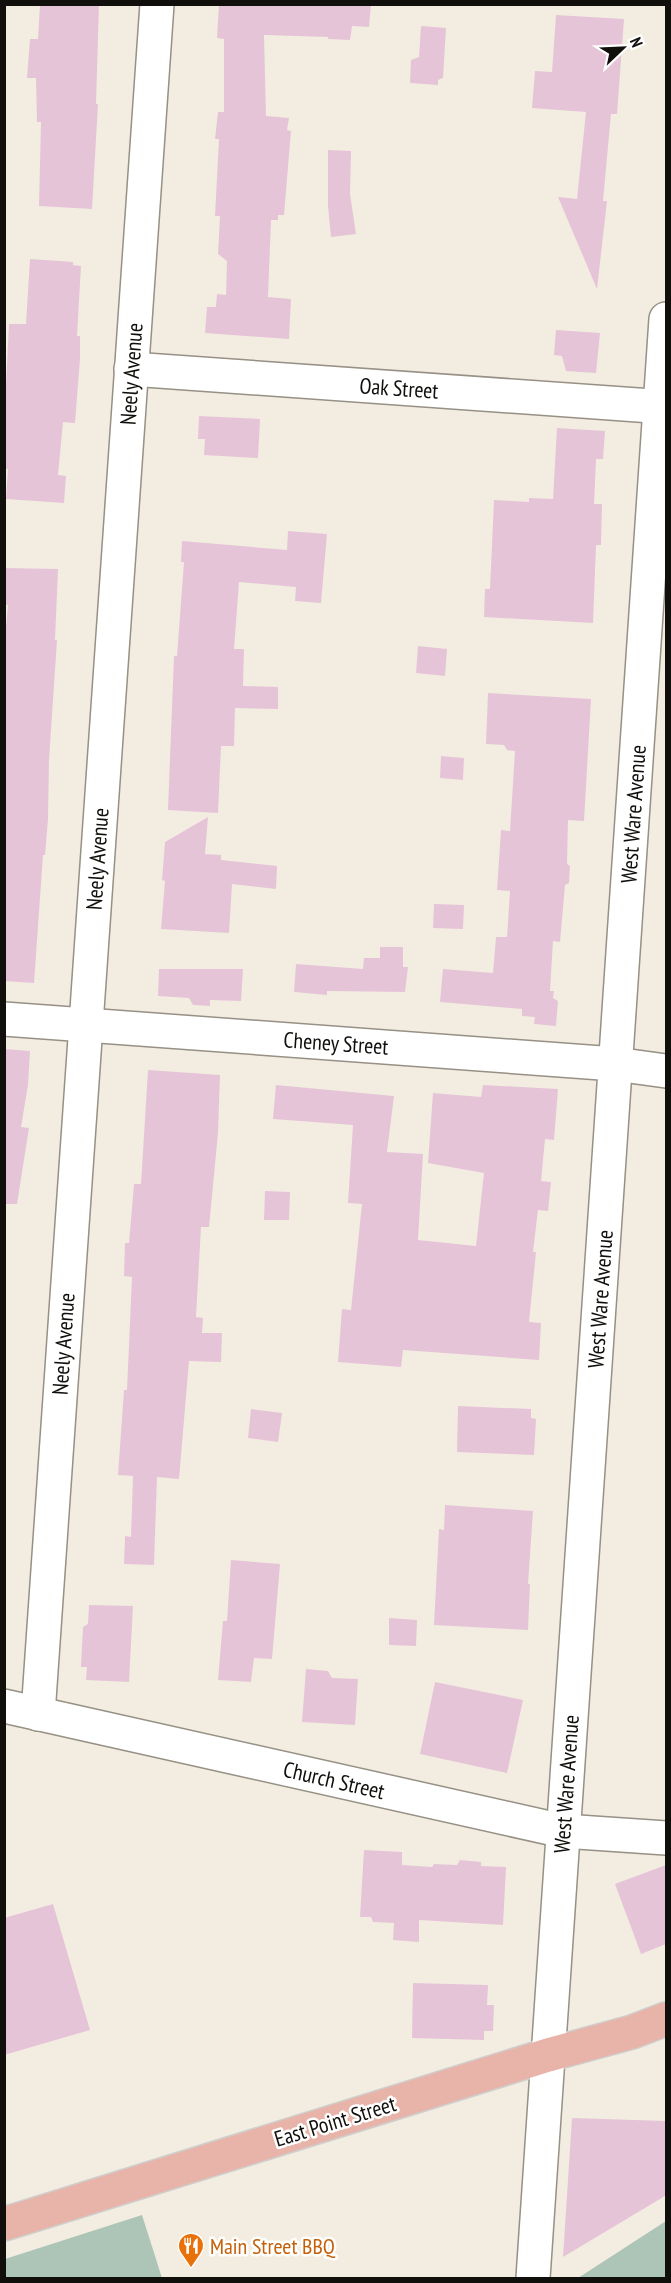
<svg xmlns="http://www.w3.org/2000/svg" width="671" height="2283" font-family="'PT Sans Narrow',sans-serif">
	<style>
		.park { fill: #acc5b7 }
		.building { fill: #e6c4d8 }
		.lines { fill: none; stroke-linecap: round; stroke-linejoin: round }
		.minor-casing { stroke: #969085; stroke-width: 36 }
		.major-casing { stroke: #cfcfce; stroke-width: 36 }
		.minor { stroke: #fff; stroke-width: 33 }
		.major { stroke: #e8b4a9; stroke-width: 33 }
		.labels { text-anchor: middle; stroke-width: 5; stroke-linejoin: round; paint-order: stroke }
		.street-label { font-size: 22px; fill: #110f0b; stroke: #fff }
		.food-label { font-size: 22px; fill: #c56008; stroke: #fff; text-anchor: start }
	</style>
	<rect width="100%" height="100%" fill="#f3ede1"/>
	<!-- park -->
	<g class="park">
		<path d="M142,2215L162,2278H5V2259Z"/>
		<path d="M666,2221V2278H578Z"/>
	</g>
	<!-- building -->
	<g class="building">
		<path d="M40,4H99L96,104H98L92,209L39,206L41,122H37L36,78H27L30,39H38Z"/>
		<path d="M219,4H371L369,27L352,26L350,40L328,39V37L264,35L266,116L289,118L287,130L291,131L284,215H278V220H271L268,297L291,299L289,339L205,333L207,307H216L217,294L226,295L227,261L218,254L220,216H215L219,139H215L218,112H224V39L217,38Z"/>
		<path d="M556,15L624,19L617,114H611L603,201H607L597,289L558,197L577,199L586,112L532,108L535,71L552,72Z"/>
		<path d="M421,26L446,28L443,78L438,80V85L410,83L411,60L419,57Z"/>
		<path d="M328,150L351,151L350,194L356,234L331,237L328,206Z"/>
		<path d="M30,259L73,262V265L81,266L77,336H80V359L75,423L63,422L58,475L66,476L64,503L6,499L8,469H4V384L6,385L9,324H26Z"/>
		<path d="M556,330L600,333L596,373L566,371L562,356L554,355Z"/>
		<path d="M199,416L260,419L258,458L204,455L205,439H198Z"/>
		<path d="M557,428L605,431L603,459H596L594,504H602L601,545H596L593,623L484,617L485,589H490L494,500L529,502V498L553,499Z"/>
		<path d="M288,531L327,534L321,603L295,601L296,587L239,582L234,649H244L243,686L278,687V709L235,708L234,746H221L218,813L168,810L174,656H177L184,562H181L182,541L287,550Z"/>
		<path d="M4,568L58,569L55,640H57L49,760L48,819L45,855H43L34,983L4,981V648L8,605H4Z"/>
		<path d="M418,646L447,649L445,676L416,673Z"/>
		<path d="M488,693L591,699L584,821L568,820L567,864L570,866L569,883L565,885L560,942L553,941L550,991H554L553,998L558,1001L556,1026L534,1024L535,1017L522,1016V1009L440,1002L443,969L493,973L496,937H507L510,891L497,890L501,830L510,831L515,751L507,750L504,745L486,744Z"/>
		<path d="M441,756L464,758L463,780L440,778Z"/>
		<path d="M208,817L205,854L221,855V860L277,866L276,889L232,884L229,933L161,929L165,881L162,880L165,842Z"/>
		<path d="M434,904L464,905L463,929L433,928Z"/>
		<path d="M380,947H403V967H408L405,992L327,991V995L294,992L296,964L363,969L364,958H380Z"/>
		<path d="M159,969H243L241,1001L210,1000V1006L193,1005L189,998L158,996Z"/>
		<path d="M4,1049L30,1051L28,1085L21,1127L29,1128L17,1204H4Z"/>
		<path d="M148,1070L220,1075L218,1133L209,1227H201L196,1317L203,1318L202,1333H222L221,1362L189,1361L179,1479L157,1477L154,1565L124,1564L125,1536L131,1537L133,1476L118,1475L124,1390H127L132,1277L124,1276L125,1243H129L134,1184H141Z"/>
		<path d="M276,1085L394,1096L387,1152L423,1154L418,1240L476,1246L484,1173L428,1163L433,1093L481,1097L483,1085L558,1089L554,1140L545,1139L541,1181L551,1182L548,1211L538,1210L533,1252H536L529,1322L541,1323L539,1360L403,1350L401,1367L338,1362L342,1309L351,1310L362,1204L348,1203L353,1125L273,1119Z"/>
		<path d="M265,1191L290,1192L289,1220H264Z"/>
		<path d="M458,1406L531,1409V1418L536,1419L534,1455L457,1452Z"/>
		<path d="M251,1409L282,1413L278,1442L248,1438Z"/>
		<path d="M445,1505L533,1511L528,1584H530L528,1630L434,1625L439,1529L444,1530Z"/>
		<path d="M231,1560L280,1564L272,1659L254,1658L251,1682L218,1680L223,1621H227Z"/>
		<path d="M89,1605L133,1606L129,1682L86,1680L87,1667H81L83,1627L88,1624Z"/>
		<path d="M389,1618L417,1620L416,1646L389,1645Z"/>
		<path d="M306,1669L328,1671L332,1678L358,1679L355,1725L302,1722Z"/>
		<path d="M435,1682L523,1700L507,1773L420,1754Z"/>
		<path d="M364,1850L402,1852V1865L432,1867L434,1864L457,1865L460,1860L481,1862V1866L506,1867L503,1925L419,1920V1942L393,1940L394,1923L373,1922L371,1917H360Z"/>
		<path d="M666,1865V1944L641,1954L615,1884Z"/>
		<path d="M53,1904L90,2030L4,2055V1918Z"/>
		<path d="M413,1983L488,1985L487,2005H494L493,2031H484V2040L412,2038Z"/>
		<path d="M572,2118L666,2121L665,2196L563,2257Z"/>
	</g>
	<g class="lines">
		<defs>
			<g id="minor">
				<path d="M131,369L666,407"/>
				<path d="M4,1019L615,1064L666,1071"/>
				<path d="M4,1706L563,1831L666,1838"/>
				<path d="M38,1714L157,4"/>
				<path d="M533,2278L666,319"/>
			</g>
			<path id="major" d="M4,2224L548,2055L632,2032L666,2019"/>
		</defs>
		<!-- minor casing -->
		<use href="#minor" class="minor-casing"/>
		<!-- major casing -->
		<use href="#major" class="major-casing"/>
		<!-- minor -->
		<use href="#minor" class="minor"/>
		<!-- major -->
		<use href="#major" class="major"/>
	</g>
	<!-- icons -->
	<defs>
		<symbol id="restaurant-pin" viewBox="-11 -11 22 30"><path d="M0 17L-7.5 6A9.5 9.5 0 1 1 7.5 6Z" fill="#e8710a" stroke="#fff"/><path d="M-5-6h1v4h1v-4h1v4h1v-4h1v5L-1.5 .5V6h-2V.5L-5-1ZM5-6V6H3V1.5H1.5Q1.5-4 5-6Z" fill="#fff"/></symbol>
	</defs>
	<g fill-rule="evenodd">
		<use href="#restaurant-pin" x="176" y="2231" width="30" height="40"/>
	</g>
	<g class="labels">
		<!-- street labels -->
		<g class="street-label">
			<text transform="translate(131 374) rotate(-86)" y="8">Neely Avenue</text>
			<text transform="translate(399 388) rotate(4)" y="8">Oak Street</text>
			<text transform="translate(633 814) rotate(-86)" y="8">West Ware Avenue</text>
			<text transform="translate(97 859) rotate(-86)" y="8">Neely Avenue</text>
			<text transform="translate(336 1043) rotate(4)" y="8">Cheney Street</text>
			<text transform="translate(600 1299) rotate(-86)" y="8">West Ware Avenue</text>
			<text transform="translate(63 1344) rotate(-86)" y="8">Neely Avenue</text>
			<text transform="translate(334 1780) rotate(13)" y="8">Church Street</text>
			<text transform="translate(566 1784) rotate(-86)" y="8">West Ware Avenue</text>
			<text transform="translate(335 2121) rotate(-17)" y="8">East Point Street</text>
		</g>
		<!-- food labels -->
		<g class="food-label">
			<text x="210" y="2254">Main Street BBQ</text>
		</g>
	</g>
	<!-- border -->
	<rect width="671" height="2283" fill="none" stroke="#110f0b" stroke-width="12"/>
	<!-- north arrow -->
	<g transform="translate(623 48) rotate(67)" stroke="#ffffff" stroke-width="4.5" paint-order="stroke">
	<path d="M0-4.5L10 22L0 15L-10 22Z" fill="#110f0b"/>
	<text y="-9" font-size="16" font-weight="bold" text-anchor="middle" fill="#110f0b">N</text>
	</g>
</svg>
